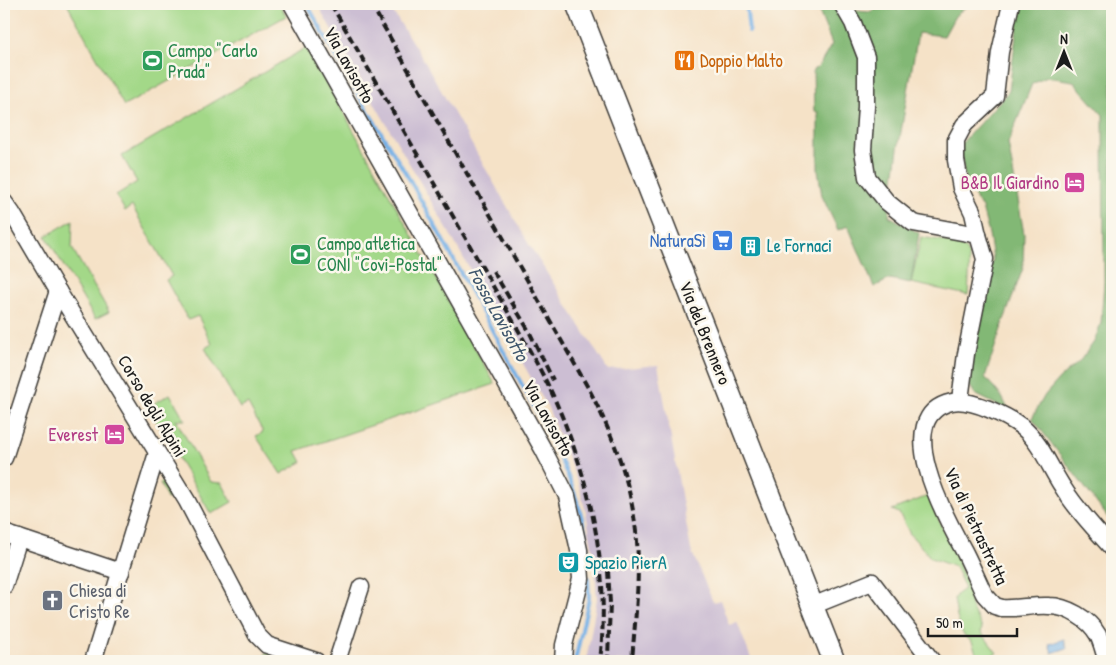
<svg xmlns="http://www.w3.org/2000/svg" width="1116" height="665" font-family="'Patrick Hand',sans-serif">
	<style>
		.industrial { fill: #ccbed3 }
		.green { fill: #a3d888; stroke: #607a52 }
		.forest { fill: #82b874; stroke: #4f6a48 }
		.water { fill: #75b0e6; stroke: #486681 }
		.lines { fill: none; stroke-linecap: round; stroke-linejoin: round }
		.stream { stroke: #75b0e6; stroke-width: 4 }
		.minor-casing { stroke: #3d3a36; stroke-width: 19 }
		.major-casing { stroke: #3d3a36; stroke-width: 24 }
		.minor { stroke: #fff; stroke-width: 16 }
		.major { stroke: #fff; stroke-width: 21 }
		.rail { stroke: #1c1c1c; stroke-width: 4; stroke-dasharray: 8 4; stroke-linecap: butt }
		.labels { text-anchor: middle; stroke-width: 5; stroke-linejoin: round; paint-order: stroke }
		.leisure-label { font-size: 18px; fill: #27864d; stroke: #fbf7ec; text-anchor: start }
		.food-label { font-size: 18px; fill: #c56008; stroke: #fbf7ec; text-anchor: start }
		.street-label { font-size: 18px; fill: #1c1c1c; stroke: #fbf7ec }
		.hotel-label { font-size: 18px; fill: #b23c85; stroke: #fbf7ec; text-anchor: end }
		.shop-label { font-size: 18px; fill: #366cbe; stroke: #fbf7ec; text-anchor: end }
		.culture-label { font-size: 18px; fill: #0d838f; stroke: #fbf7ec; text-anchor: start }
		.worship-label { font-size: 18px; fill: #5b616d; stroke: #fbf7ec; text-anchor: start }
		.water-label { font-size: 19px; font-style: italic; fill: #40576d; stroke: #fbf7ec }
	</style>
	<rect width="100%" height="100%" fill="#fbf7ec"/>
	<filter id="ink" filterUnits="userSpaceOnUse"><feTurbulence type="fractalNoise" baseFrequency=".02" numOctaves="2"/><feDisplacementMap in="SourceGraphic" scale="10" xChannelSelector="R" yChannelSelector="G"/><feConvolveMatrix kernelMatrix="1 2 1 2 8 2 1 2 1" color-interpolation-filters="sRGB"/></filter>
	<filter id="wash" filterUnits="userSpaceOnUse"><feTurbulence type="fractalNoise" baseFrequency=".0096" numOctaves="4" result="noise"/><feDisplacementMap in="SourceGraphic" scale="20" xChannelSelector="R" yChannelSelector="G"/><feGaussianBlur stdDeviation="1.12" result="paint"/><feColorMatrix in="noise" values="0 0 0 0 0 0 0 0 0 0 0 0 0 0 0 0 0 1.4 0 .05"/><feComposite in="paint" operator="in"/></filter>
	<g filter="url(#wash)">
		<rect width="100%" height="100%" fill="#f5e2c7"/>
		<!-- industrial -->
		<path class="industrial" d="M317,4H388L426,64L528,243L608,370L658,365L691,550L713,602L720,600L729,625L737,622L752,661H586L597,599L595,564L586,513L579,485L548,408L446,227Z"/>
		<!-- green -->
		<g class="green">
			<path d="M67,4H280L286,16L124,106Z"/>
			<path d="M307,47L495,384L296,451L302,462L281,474L256,436L263,432L248,404L240,408L205,348L212,344L198,316L188,320L166,280L172,276L132,206L125,211L116,195L137,182L122,156Z"/>
			<path d="M73,220L72,248L109,312L95,319L46,236Z"/>
			<path d="M921,237C973,246 971,241 968,295L911,283Z"/>
			<path d="M170,394L185,420H176L211,482L222,483L232,502L211,514L148,407Z"/>
			<path d="M166,481L175,495L167,499L160,483Z"/>
			<path d="M928,496L968,584L971,607L982,628L981,632L997,653L982,660L978,658L972,642L963,634L957,617L954,599L957,594L965,588L955,567L931,558L910,534L899,513L892,510Z"/>
			<path d="M266,653L292,661H263Z"/>
		</g>
		<!-- forest -->
		<g class="forest">
			<path d="M816,4L832,9L869,12L890,4H969L955,16L944,36L918,33L898,149L889,216L919,233L911,283L890,279L874,287L848,226L838,230L822,196L818,170V112H814L813,70L819,66L832,44Z"/>
			<path d="M1020,4H1112V523L1032,418L1045,395L1060,378L1079,362L1094,342L1101,323L1104,282L1103,115L1073,81L1047,77L1032,84L1008,143L1024,234L1023,268L1003,323L985,377L1002,397L1009,411L975,394L969,384L972,352L993,259L989,234L982,208L973,194L964,173L960,145L1009,91Z"/>
		</g>
		<!-- water -->
		<path class="water" d="M1064,639L1067,648L1052,653L1049,644Z"/>
		<g class="lines">
			<!-- stream -->
			<g class="stream">
				<path d="M307,4L348,78L411,182L549,434C566,471 585,510 587,551"/>
				<path d="M746,4L749,31"/>
				<path d="M575,661L589,598L588,578"/>
			</g>
		</g>
	</g>
	<g filter="url(#ink)">
		<g class="lines">
			<defs>
				<g id="minor">
					<path d="M292,4L543,449L567,496L579,550L581,579L564,645L563,661"/>
					<path d="M842,4L853,23L866,57V107L863,150L867,177L887,202L913,223L978,235L985,259L966,354L960,400"/>
					<path d="M4,202L12,213L58,291L187,501L257,635L267,645L316,661"/>
					<path d="M978,235L973,213L961,188L956,160V140L964,125L995,96L1000,52L1011,4"/>
					<path d="M4,458L58,291"/>
					<path d="M4,533L121,572"/>
					<path d="M4,586L19,538"/>
					<path d="M812,606L872,582L932,661"/>
					<path d="M93,661L157,453"/>
					<path d="M337,661L361,587"/>
					<path d="M1107,661C1104,653 1102,643 1098,635C1089,619 1067,606 1049,606C1033,605 1017,609 1002,608L995,606L984,594C978,581 972,567 965,553C948,522 888,416 952,402C970,398 1008,416 1022,427C1041,443 1049,466 1062,486C1076,509 1095,529 1112,548"/>
				</g>
				<path id="major" d="M577,4L834,661"/>
			</defs>
			<!-- minor casing -->
			<use href="#minor" class="minor-casing"/>
			<!-- major casing -->
			<use href="#major" class="major-casing"/>
			<!-- minor -->
			<use href="#minor" class="minor"/>
			<!-- major -->
			<use href="#major" class="major"/>
			<!-- rail -->
			<g class="rail">
				<path d="M331,4L520,333C530,351 540,369 549,387C589,471 611,568 600,661"/>
				<path d="M371,4L591,393C614,438 630,480 636,531C641,573 635,619 632,661"/>
				<path d="M493,271L529,331L553,380"/>
				<path d="M608,571L610,603L608,659"/>
			</g>
		</g>
	</g>
	<!-- icons -->
	<defs>
		<symbol id="stadium-square" viewBox="-11 -11 22 22"><rect x="-9" y="-9" width="18" height="18" rx="4" fill="#2e9e5b" stroke="#fbf7ec"/><path d="M0-5a6.5 5 0 1 0 0 10a6.5 5 0 1 0 0-10ZM-3.5-1.8h7v3.6h-7Z" fill="#fff"/></symbol>
		<symbol id="restaurant-square" viewBox="-11 -11 22 22"><rect x="-9" y="-9" width="18" height="18" rx="4" fill="#e8710a" stroke="#fbf7ec"/><path d="M-5-6h1v4h1v-4h1v4h1v-4h1v5L-1.5 .5V6h-2V.5L-5-1ZM5-6V6H3V1.5H1.5Q1.5-4 5-6Z" fill="#fff"/></symbol>
		<symbol id="hotel-square" viewBox="-11 -11 22 22"><rect x="-9" y="-9" width="18" height="18" rx="4" fill="#d1479c" stroke="#fbf7ec"/><path d="M-6-4.5h1.5V1H6V5H4.5V3h-9V5H-6ZM-4 0a1.8 1.8 0 1 1 3.6 0ZM.5 0V-2.5h3Q6-2.5 6 0Z" fill="#fff"/></symbol>
		<symbol id="supermarket-square" viewBox="-11 -11 22 22"><rect x="-9" y="-9" width="18" height="18" rx="4" fill="#3f7fe0" stroke="#fbf7ec"/><path d="M-6-5.5h2.5l.6 2H6L4.5 2H-2.5L-4.4-4H-6ZM-1.5 3.2a1.3 1.3 0 1 0 .1 0ZM3 3.2a1.3 1.3 0 1 0 .1 0Z" fill="#fff"/></symbol>
		<symbol id="building-square" viewBox="-11 -11 22 22"><rect x="-9" y="-9" width="18" height="18" rx="4" fill="#0f9aa8" stroke="#fbf7ec"/><path d="M-4-6H4V6H1V3H-1V6H-4ZM-2.5-4.3h1.7v1.8h-1.7ZM.8-4.3h1.7v1.8H.8ZM-2.5-1h1.7V.8h-1.7ZM.8-1h1.7V.8H.8Z" fill="#fff"/></symbol>
		<symbol id="theatre-square" viewBox="-11 -11 22 22"><rect x="-9" y="-9" width="18" height="18" rx="4" fill="#0f9aa8" stroke="#fbf7ec"/><path d="M-5-5.5Q0-4 5-5.5V0Q5 5 0 6Q-5 5-5 0ZM-3.3-2.5H-1v1.5H-3.3ZM1-2.5H3.3v1.5H1ZM-2.8 1Q0 5.5 2.8 1Z" fill="#fff"/></symbol>
		<symbol id="church-square" viewBox="-11 -11 22 22"><rect x="-9" y="-9" width="18" height="18" rx="4" fill="#6b7280" stroke="#fbf7ec"/><path d="M-1.2-6h2.4v3.5h3.3v2.4h-3.3V6h-2.4V-.1h-3.3v-2.4h3.3Z" fill="#fff"/></symbol>
	</defs>
	<g fill-rule="evenodd">
		<use href="#stadium-square" x="140" y="48" width="25" height="25"/>
		<use href="#restaurant-square" x="672" y="48" width="25" height="25"/>
		<use href="#hotel-square" x="1062" y="170" width="25" height="25"/>
		<use href="#supermarket-square" x="710" y="228" width="25" height="25"/>
		<use href="#building-square" x="738" y="234" width="25" height="25"/>
		<use href="#stadium-square" x="288" y="242" width="25" height="25"/>
		<use href="#hotel-square" x="102" y="422" width="25" height="25"/>
		<use href="#theatre-square" x="556" y="550" width="25" height="25"/>
		<use href="#church-square" x="40" y="588" width="25" height="25"/>
	</g>
	<g class="labels">
		<!-- leisure labels -->
		<g class="leisure-label">
			<text x="168" y="57">Campo "Carlo<tspan x="168" dy="21">Prada"</tspan></text>
			<text x="317" y="250">Campo atletica<tspan x="317" dy="21">CONI "Covi-Postal"</tspan></text>
		</g>
		<!-- food labels -->
		<g class="food-label">
			<text x="700" y="67">Doppio Malto</text>
		</g>
		<!-- street labels -->
		<g class="street-label">
			<text transform="translate(349 65) rotate(61)" y="6">Via Lavisotto</text>
			<text transform="translate(705 333) rotate(68)" y="6">Via del Brennero</text>
			<text transform="translate(152 406) rotate(59)" y="6">Corso degli Alpini</text>
			<text transform="translate(548 418) rotate(61)" y="6">Via Lavisotto</text>
			<text transform="translate(976 526) rotate(65)" y="6">Via di Pietrastretta</text>
		</g>
		<!-- hotel labels -->
		<g class="hotel-label">
			<text x="1059" y="189">B&amp;B Il Giardino</text>
			<text x="98" y="441">Everest</text>
		</g>
		<!-- shop labels -->
		<g class="shop-label">
			<text x="706" y="247">NaturaSì</text>
		</g>
		<!-- culture labels -->
		<g class="culture-label">
			<text x="767" y="252">Le Fornaci</text>
			<text x="585" y="569">Spazio PierA</text>
		</g>
		<!-- worship labels -->
		<g class="worship-label">
			<text x="69" y="597">Chiesa di<tspan x="69" dy="21">Cristo Re</tspan></text>
		</g>
		<!-- water labels -->
		<g class="water-label">
			<text transform="translate(499 314) rotate(61)" y="7">Fossa Lavisotto</text>
		</g>
	</g>
	<!-- margin -->
	<rect width="1116" height="665" fill="none" stroke="#fbf7ec" stroke-width="20"/>
	<!-- north arrow -->
	<g transform="translate(1064 52)" stroke="#fbf7ec" stroke-width="4" paint-order="stroke">
	<path d="M0-4L9 19L0 12L-9 19Z" fill="#1c1c1c"/>
	<text y="-8" font-size="14" font-weight="bold" text-anchor="middle" fill="#1c1c1c">N</text>
	</g>
	<!-- scale -->
	<path d="M928 628v8h89v-8" fill="none" stroke="#1c1c1c" stroke-width="2.5"/>
	<text x="936" y="628" font-size="15" fill="#1c1c1c" stroke="#fbf7ec" stroke-width="4" paint-order="stroke">50 m</text>
</svg>
